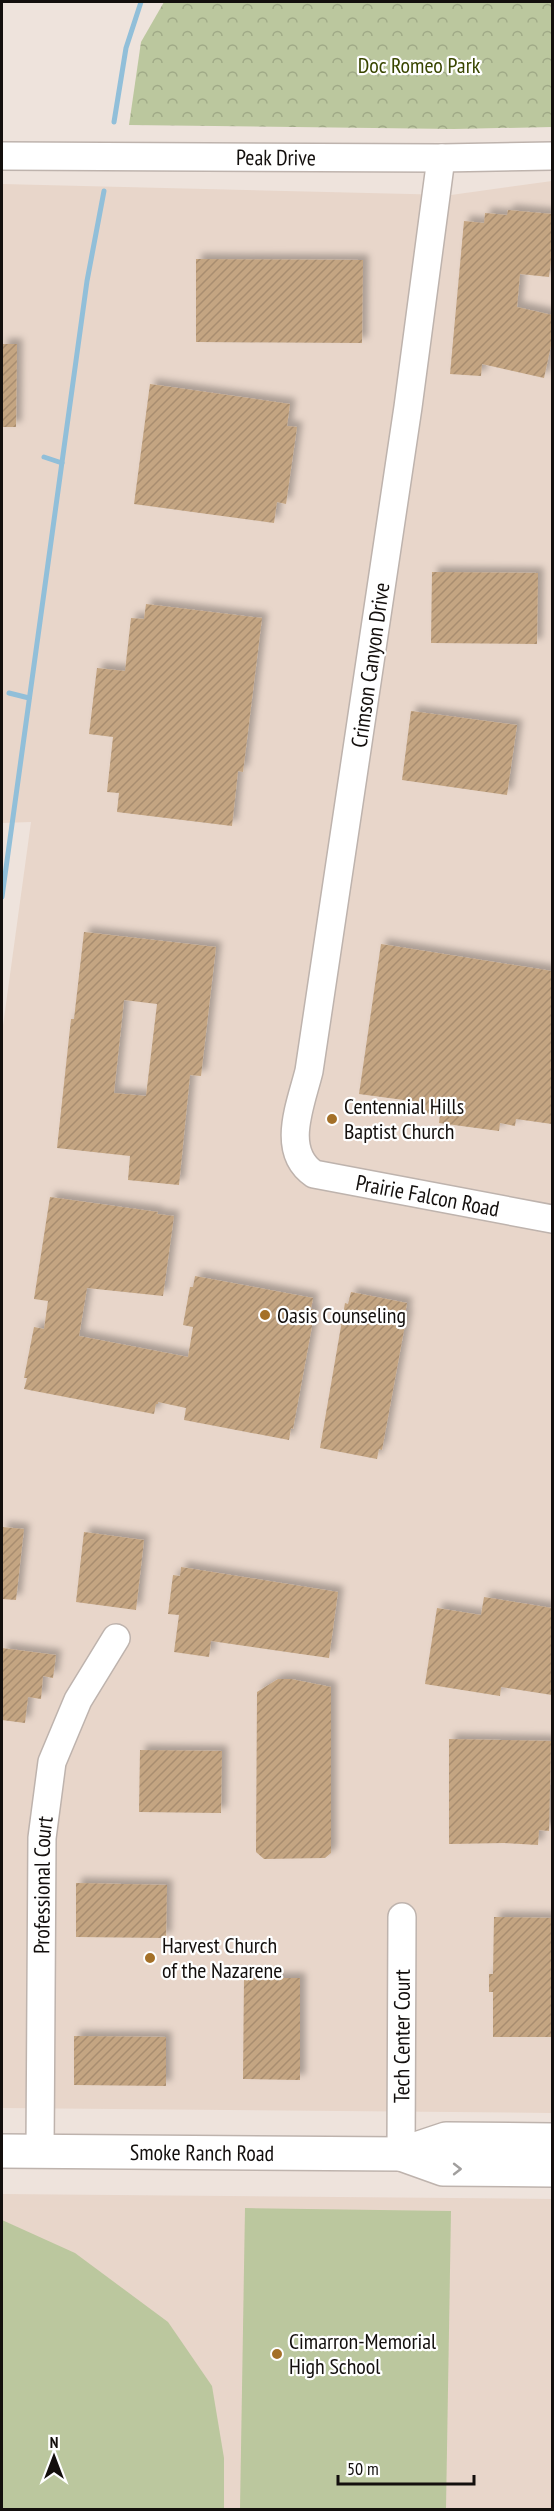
<svg xmlns="http://www.w3.org/2000/svg" width="554" height="2511" font-family="'PT Sans Narrow',sans-serif">
	<style>
		.built { fill: #e8d6ca }
		.grass { fill: #bbc79e }
		.forest { fill: url(#forest-crowns) }
		.lines { fill: none; stroke-linecap: round; stroke-linejoin: round }
		.stream { stroke: #91bfd9; stroke-width: 5 }
		.building { fill: url(#building-hatch); fill-rule: evenodd; filter: url(#shadow) }
		.minor-casing { stroke: #beb3ad; stroke-width: 30 }
		.major-casing { stroke: #beb3ad; stroke-width: 36 }
		.minor { stroke: #fff; stroke-width: 27 }
		.major { stroke: #fff; stroke-width: 33 }
		.oneway { stroke: #a19f9e }
		.poi-dot { fill: #a47028; stroke: #fff; stroke-width: 2 }
		.labels { text-anchor: middle; stroke-width: 4.5; stroke-linejoin: round; paint-order: stroke }
		.park-label { font-size: 22px; fill: #394600; stroke: #fff }
		.street-label { font-size: 22px; fill: #130f0d; stroke: #fff }
		.poi-label { font-size: 22px; fill: #130f0d; stroke: #fff; text-anchor: start }
	</style>
	<defs>
		<pattern id="forest-crowns" width="20" height="18" patternUnits="userSpaceOnUse" patternTransform="scale(1.5)"><rect width="20" height="18" fill="#bbc79e"/><path d="M2 6a3 3 0 1 1 6 0M12 15a3 3 0 1 1 6 0" fill="none" stroke="#a0aa87"/></pattern>
		<pattern id="building-hatch" width="6" height="6" patternUnits="userSpaceOnUse" patternTransform="scale(1.5)"><rect width="6" height="6" fill="#c4a582"/><path d="M-1 1l2-2M0 6l6-6M5 7l2-2" fill="none" stroke="#a88d6f"/></pattern>
		<filter id="shadow"><feDropShadow dx="5.5" dy="-5.5" stdDeviation="3" flood-color="#0004"/></filter>
	</defs>
	<rect width="100%" height="100%" fill="#eee3dc"/>
	<!-- built -->
	<g class="built">
		<path d="M552,181V2113L2,2108V1033L31,822L2,823V184L451,195Z"/>
		<path d="M2,2194L552,2199V2509H2Z"/>
	</g>
	<!-- grass -->
	<g class="grass">
		<path d="M245,2208L451,2211L446,2509H240Z"/>
		<path d="M2,2220L75,2253L168,2322L212,2386L224,2458V2509H2Z"/>
	</g>
	<!-- forest -->
	<path class="forest" d="M164,2H552V127L454,129L129,125L141,42Z"/>
	<g class="lines">
		<!-- stream -->
		<g class="stream">
			<path d="M114,122L126,48L141,2"/>
			<path d="M44,457L62,463"/>
			<path d="M9,693L29,698"/>
			<path d="M2,897L87,281L104,191"/>
		</g>
	</g>
	<!-- building -->
	<g class="building">
		<path d="M508,210L552,214V253L549,277L520,274L517,307L552,315V341L544,378L482,364L481,376L450,374L464,221L484,223L485,213L507,215Z"/>
		<path d="M196,259L363,260L362,343L196,342Z"/>
		<path d="M2,344H17L16,427H2Z"/>
		<path d="M150,384L290,404L287,426L297,427L286,504L277,502L274,523L134,504Z"/>
		<path d="M432,572L538,573L537,644L431,643Z"/>
		<path d="M146,604L262,618L243,772L238,771L232,826L117,812L119,793L107,792L113,737L89,734L97,668L125,671L131,618L144,619Z"/>
		<path d="M411,711L517,725L507,795L402,780Z"/>
		<path d="M84,932L216,947L201,1076L190,1075L179,1185L128,1180L130,1156L57,1148L71,1019H74ZM124,1000L157,1004L146,1096L114,1093Z"/>
		<path d="M381,944L552,971V1124L516,1119L515,1126L500,1123L499,1131L439,1123L440,1115L418,1112L419,1102L359,1094Z"/>
		<path d="M50,1197L158,1212L157,1214L174,1216L163,1296L87,1288L79,1336L188,1357L193,1327L183,1325L190,1287H193L195,1276L313,1298L311,1309L315,1310L293,1429L291,1428L289,1440L184,1420L186,1408L158,1402V1404H156L154,1414L24,1389L27,1378H24L34,1327L44,1329L48,1301L34,1299Z"/>
		<path d="M351,1292L407,1303L405,1314H407L382,1450L379,1449L377,1459L320,1448L345,1303L348,1304Z"/>
		<path d="M2,1527L24,1529L16,1600L2,1599Z"/>
		<path d="M84,1532L144,1540L136,1610L76,1602Z"/>
		<path d="M181,1567L338,1592L329,1658L211,1641L209,1657L174,1652L179,1615L168,1614L173,1575L180,1576Z"/>
		<path d="M484,1597L552,1608V1695L501,1687L500,1696L425,1684L437,1608L481,1615Z"/>
		<path d="M2,1648L56,1655L53,1678L43,1676L41,1699L28,1697L25,1723L2,1720Z"/>
		<path d="M278,1679H291L331,1687V1853L325,1858L264,1859L256,1852L257,1692Z"/>
		<path d="M449,1739L551,1741L549,1831L539,1830L538,1845L504,1843L449,1844Z"/>
		<path d="M140,1750L222,1751L221,1813L139,1812Z"/>
		<path d="M76,1883L167,1885L166,1938L76,1937Z"/>
		<path d="M494,1917L552,1918V2037H493V1992H489V1974H493Z"/>
		<path d="M244,1978H300V2080L243,2079Z"/>
		<path d="M74,2036L166,2037V2086L74,2085Z"/>
	</g>
	<g class="lines">
		<defs>
			<g id="minor">
				<path id="s1" d="M2,156L441,158L552,156"/>
				<path id="s2" d="M441,158L408,407L309,1071C301,1104 280,1151 314,1174L552,1219"/>
				<path id="s3" d="M40,2151L42,1838L52,1762L78,1700L116,1638"/>
				<path id="s4" d="M401,2154L402,1917"/>
			</g>
			<g id="major">
				<path id="s5" d="M2,2151L401,2154L446,2139L552,2140"/>
				<path d="M401,2154L443,2169L552,2170"/>
			</g>
		</defs>
		<!-- minor casing -->
		<use href="#minor" class="minor-casing"/>
		<!-- major casing -->
		<use href="#major" class="major-casing"/>
		<!-- minor -->
		<use href="#minor" class="minor"/>
		<!-- major -->
		<use href="#major" class="major"/>
	</g>
	<!-- one-way arrows -->
	<defs><path id="oneway-chevron" d="M-2-3.5L2.5 0L-2 3.5" fill="none" stroke-width="1.6" stroke-linecap="round" stroke-linejoin="round" transform="scale(1.5)"/></defs>
	<use class="oneway" href="#oneway-chevron" transform="translate(457 2169)"/>
	<!-- markers -->
	<g class="poi-dot">
		<circle cx="332" cy="1119" r="6"/>
		<circle cx="265" cy="1315" r="6"/>
		<circle cx="150" cy="1958" r="6"/>
		<circle cx="277" cy="2354" r="6"/>
	</g>
	<g class="labels">
		<!-- park labels -->
		<g class="park-label">
			<text x="419" y="73">Doc Romeo Park</text>
		</g>
		<!-- street labels -->
		<g class="street-label">
			<text dy="8" stroke="none"><textPath href="#s1" startOffset="274">Peak Drive</textPath></text>
			<text transform="translate(370 665) rotate(-82)" y="8">Crimson Canyon Drive</text>
			<text dy="8" stroke="none"><textPath href="#s2" startOffset="1149">Prairie Falcon Road</textPath></text>
			<text dy="8" stroke="none"><textPath href="#s3" startOffset="266">Professional Court</textPath></text>
			<text dy="8" stroke="none"><textPath href="#s4" startOffset="118">Tech Center Court</textPath></text>
			<text dy="8" stroke="none"><textPath href="#s5" startOffset="200">Smoke Ranch Road</textPath></text>
		</g>
		<!-- poi labels -->
		<g class="poi-label">
			<text x="344" y="1114">Centennial Hills<tspan x="344" dy="25">Baptist Church</tspan></text>
			<text x="277" y="1323">Oasis Counseling</text>
			<text x="162" y="1953">Harvest Church<tspan x="162" dy="25">of the Nazarene</tspan></text>
			<text x="289" y="2349">Cimarron-Memorial<tspan x="289" dy="25">High School</tspan></text>
		</g>
	</g>
	<!-- border -->
	<rect width="554" height="2511" fill="none" stroke="#130f0d" stroke-width="6"/>
	<!-- north arrow -->
	<g transform="translate(54 2457)" stroke="#ffffff" stroke-width="4.5" paint-order="stroke">
	<path d="M0-4.5L10 22L0 15L-10 22Z" fill="#130f0d"/>
	<text y="-9" font-size="16" font-weight="bold" text-anchor="middle" fill="#130f0d">N</text>
	</g>
	<!-- scale -->
	<path d="M338 2475v9h136v-9" fill="none" stroke="#130f0d" stroke-width="3"/>
	<text x="347" y="2475" font-size="18" fill="#130f0d" stroke="#ffffff" stroke-width="4.5" paint-order="stroke">50 m</text>
</svg>
